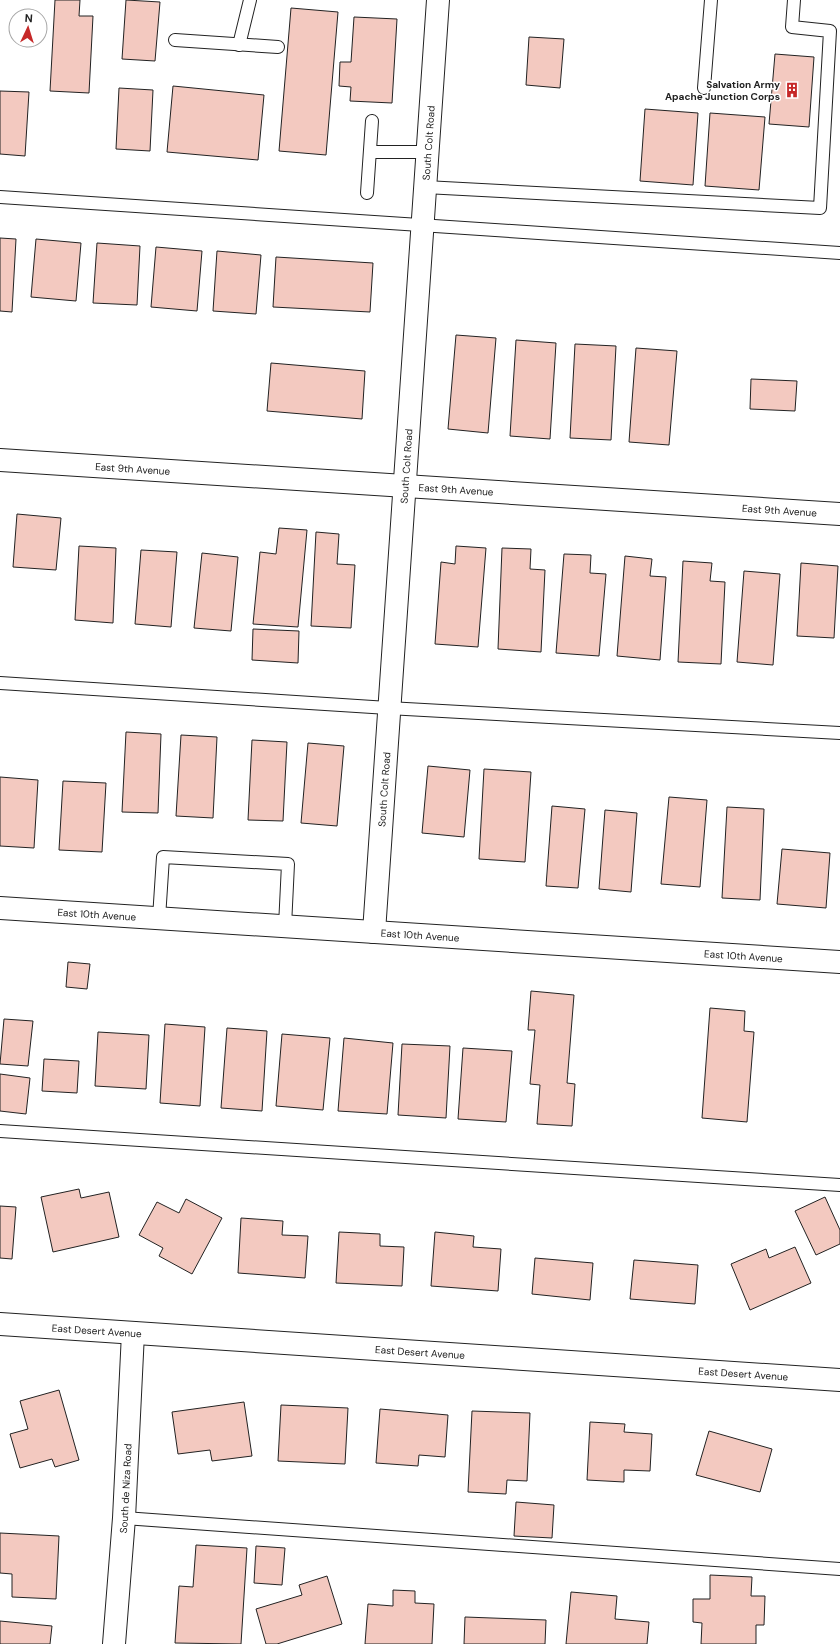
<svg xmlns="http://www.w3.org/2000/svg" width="840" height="1644" font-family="'DM Sans',sans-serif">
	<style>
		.building { fill: #f3c9c0; stroke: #222 }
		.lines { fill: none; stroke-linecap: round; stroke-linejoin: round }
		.service-casing { stroke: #222; stroke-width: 14 }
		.minor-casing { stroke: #222; stroke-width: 24 }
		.service { stroke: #fff; stroke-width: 12 }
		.minor { stroke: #fff; stroke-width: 22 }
		.labels { text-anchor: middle; stroke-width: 3; stroke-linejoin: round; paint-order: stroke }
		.poi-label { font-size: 10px; font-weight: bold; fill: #222; stroke: #fff; text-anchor: end }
		.street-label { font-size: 10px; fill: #222; stroke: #fff }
	</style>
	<rect width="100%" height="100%" fill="#fff"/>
	<!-- building -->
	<g class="building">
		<path d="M55,0H80L79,16H93L89,93L50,91Z"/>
		<path d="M126,0L160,2L155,61L122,59Z"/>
		<path d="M291,8L338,12L326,155L279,151Z"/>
		<path d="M354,17L397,19L392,103L350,101L351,87L339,86L340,62H351Z"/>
		<path d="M529,37L564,39L560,88L526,85Z"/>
		<path d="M775,54L814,57L809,127L769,124Z"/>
		<path d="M173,86L264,95L258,160L167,152Z"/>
		<path d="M119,88L153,90L150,151L116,149Z"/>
		<path d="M0,91L29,92L25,156L0,154Z"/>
		<path d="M645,109L698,113L693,185L640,181Z"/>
		<path d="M710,113L765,117L759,190L705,186Z"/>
		<path d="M0,238L16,239L12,312L0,311Z"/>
		<path d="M36,239L81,243L76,301L31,297Z"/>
		<path d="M97,243L140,246L137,305L93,303Z"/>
		<path d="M156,247L202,251L197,311L151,307Z"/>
		<path d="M217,251L261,255L256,314L213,311Z"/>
		<path d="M276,257L373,263L370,312L273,307Z"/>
		<path d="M456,335L496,338L488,433L448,429Z"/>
		<path d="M516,340L556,343L550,439L510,436Z"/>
		<path d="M575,344L616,346L611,440L570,438Z"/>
		<path d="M636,348L677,351L669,445L629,442Z"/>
		<path d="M271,363L365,371L362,419L267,411Z"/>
		<path d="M751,379L797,381L795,411L750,409Z"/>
		<path d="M17,514L61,518L56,570L13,567Z"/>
		<path d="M279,528L307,530L298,627L253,624L260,552L276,554Z"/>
		<path d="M316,532L339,534L337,564L355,565L351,628L311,626Z"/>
		<path d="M79,546L116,548L113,623L75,620Z"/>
		<path d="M456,546L486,548L478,647L435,644L441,562L455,564Z"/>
		<path d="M502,548L531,549L530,569L545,570L541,652L498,649Z"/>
		<path d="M141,550L177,552L171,627L135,624Z"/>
		<path d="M202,553L238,557L231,631L194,628Z"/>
		<path d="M564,554L591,555L590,573L606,574L599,656L556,653Z"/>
		<path d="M625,556L652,559L650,576L666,577L660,660L617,656Z"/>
		<path d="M683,561L712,563L710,581L725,582L721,664L678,662Z"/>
		<path d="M801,563L838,566L834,638L797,636Z"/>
		<path d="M744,571L780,574L773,665L737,662Z"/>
		<path d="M253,629L299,631L298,663L252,660Z"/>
		<path d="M126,732L161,734L158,813L122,812Z"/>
		<path d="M181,735L217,737L213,818L176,816Z"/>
		<path d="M252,740L287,742L283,821L248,820Z"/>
		<path d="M308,743L344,746L337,826L301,823Z"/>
		<path d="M428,766L470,770L464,837L422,833Z"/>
		<path d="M484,769L531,772L525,862L479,859Z"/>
		<path d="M0,777L38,780L34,848L0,846Z"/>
		<path d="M63,781L106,783L102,852L59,850Z"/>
		<path d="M669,797L707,800L700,887L661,884Z"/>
		<path d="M552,806L585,809L578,888L546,886Z"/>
		<path d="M727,807L764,809L760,900L722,898Z"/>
		<path d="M605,810L637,813L631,892L599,889Z"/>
		<path d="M782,849L830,853L826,908L777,904Z"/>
		<path d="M68,962L90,964L87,989L66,987Z"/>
		<path d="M531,991L574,995L567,1083L575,1084L572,1126L537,1124L540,1085L530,1084L535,1030H528Z"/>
		<path d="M710,1008L745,1011L744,1031L754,1032L747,1122L702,1118Z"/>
		<path d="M4,1019L33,1021L28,1066L0,1064Z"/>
		<path d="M165,1024L205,1027L200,1106L160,1103Z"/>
		<path d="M227,1028L267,1031L262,1111L221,1108Z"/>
		<path d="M98,1032L149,1035L146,1089L95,1086Z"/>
		<path d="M282,1034L330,1038L323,1110L276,1106Z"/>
		<path d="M344,1038L393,1043L387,1114L338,1111Z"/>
		<path d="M402,1044L450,1046L446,1118L398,1115Z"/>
		<path d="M463,1048L512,1051L506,1122L458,1119Z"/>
		<path d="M44,1059L79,1061L77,1093L42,1091Z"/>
		<path d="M0,1074L30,1078L26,1114L0,1111Z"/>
		<path d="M79,1189L81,1198L109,1192L119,1237L53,1252L41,1197Z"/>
		<path d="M825,1197L840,1230V1244L816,1255L795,1211Z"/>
		<path d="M186,1199L222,1218L192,1274L159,1256L163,1248L139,1235L157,1202L179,1213Z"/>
		<path d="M0,1206L16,1207L12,1259L0,1258Z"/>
		<path d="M241,1218L283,1221L282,1235L308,1236L305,1278L238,1273Z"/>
		<path d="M339,1232L380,1234V1246L404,1247L402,1286L336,1283Z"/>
		<path d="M435,1232L474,1236L473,1247L501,1249L498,1291L431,1286Z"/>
		<path d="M795,1247L811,1283L750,1310L731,1264L766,1249L769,1258Z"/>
		<path d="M535,1258L593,1263L590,1300L532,1294Z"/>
		<path d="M634,1260L698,1265L695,1304L630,1299Z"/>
		<path d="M59,1390L79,1460L55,1467L52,1459L20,1468L10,1434L28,1429L20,1401Z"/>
		<path d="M244,1402L252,1456L212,1461L210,1450L178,1454L172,1412Z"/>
		<path d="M281,1405L348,1408L345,1464L278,1461Z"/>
		<path d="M380,1409L448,1415L445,1457L419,1455L418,1466L376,1463Z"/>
		<path d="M472,1411L530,1413L527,1481L507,1480L506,1494L468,1492Z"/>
		<path d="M590,1422L625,1424L624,1432L652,1434L650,1471L624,1470V1482L587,1480Z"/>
		<path d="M709,1431L772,1449L760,1492L696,1475Z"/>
		<path d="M516,1502L554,1505L552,1538L514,1536Z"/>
		<path d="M0,1533L59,1536L56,1599L12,1597V1574L0,1573Z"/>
		<path d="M196,1545L247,1548L241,1644L175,1643L179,1586L193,1587Z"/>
		<path d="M256,1546L285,1548L282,1585L254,1583Z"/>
		<path d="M710,1575L752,1577L751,1596H765L764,1625H756V1644H701L702,1623L693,1622V1599H710Z"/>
		<path d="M327,1576L342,1624L277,1644H266L256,1609L302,1595L299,1585Z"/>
		<path d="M393,1590L415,1591V1603L434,1604L432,1644H365L368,1604L393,1606Z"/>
		<path d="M571,1592L617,1596L615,1619L649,1622L647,1644H566Z"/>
		<path d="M465,1617L546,1620L545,1644H464Z"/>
		<path d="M0,1621L52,1626L50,1644H0Z"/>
	</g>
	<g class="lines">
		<defs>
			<g id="service">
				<path d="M175,40L278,47"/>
				<path d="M239,45L250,0"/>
				<path d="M704,88L711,0"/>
				<path d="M370,152H428"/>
				<path d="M425,187L820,208L830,31L792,27L794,0"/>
				<path d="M367,193L372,121"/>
				<path d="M0,197L840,253"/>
				<path d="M0,683L388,708L840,733"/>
				<path d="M159,918L163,857L288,864L285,926"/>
				<path d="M0,1131L840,1185"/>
				<path d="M124,1518L840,1569"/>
			</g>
			<g id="minor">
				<path id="s1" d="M0,460L840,514"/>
				<path id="s2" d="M0,908L840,962"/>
				<path id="s3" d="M374,932L438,0"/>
				<path id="s4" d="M0,1324L840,1380"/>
				<path id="s5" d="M114,1644L124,1518L133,1333"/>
			</g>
		</defs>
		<!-- service casing -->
		<use href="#service" class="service-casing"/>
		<!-- minor casing -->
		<use href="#minor" class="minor-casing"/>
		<!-- service -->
		<use href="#service" class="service"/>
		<!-- minor -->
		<use href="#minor" class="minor"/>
	</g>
	<!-- icons -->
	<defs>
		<symbol id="building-bare" viewBox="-9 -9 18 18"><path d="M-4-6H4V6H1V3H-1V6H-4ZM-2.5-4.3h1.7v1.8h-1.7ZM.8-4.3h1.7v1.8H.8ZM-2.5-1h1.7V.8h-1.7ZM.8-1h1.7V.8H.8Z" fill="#c62828" stroke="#fff" stroke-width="2.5" paint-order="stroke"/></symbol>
	</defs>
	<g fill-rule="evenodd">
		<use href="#building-bare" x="781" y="79" width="22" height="22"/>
	</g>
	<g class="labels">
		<!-- poi labels -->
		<g class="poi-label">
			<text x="780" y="88">Salvation Army<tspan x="780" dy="12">Apache Junction Corps</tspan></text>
		</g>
		<!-- street labels -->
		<g class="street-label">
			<text dy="4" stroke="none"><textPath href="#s3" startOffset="791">South Colt Road</textPath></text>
			<text dy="4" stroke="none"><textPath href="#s3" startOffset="467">South Colt Road</textPath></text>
			<text dy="4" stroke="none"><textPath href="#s1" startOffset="133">East 9th Avenue</textPath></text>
			<text dy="4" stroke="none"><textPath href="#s1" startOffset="457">East 9th Avenue</textPath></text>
			<text dy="4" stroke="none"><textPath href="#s1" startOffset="781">East 9th Avenue</textPath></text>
			<text dy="4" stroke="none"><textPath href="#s3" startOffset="143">South Colt Road</textPath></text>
			<text dy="4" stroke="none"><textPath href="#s2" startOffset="97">East 10th Avenue</textPath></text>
			<text dy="4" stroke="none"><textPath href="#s2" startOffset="421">East 10th Avenue</textPath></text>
			<text dy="4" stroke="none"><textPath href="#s2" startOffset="745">East 10th Avenue</textPath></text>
			<text dy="4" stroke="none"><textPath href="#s4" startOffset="97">East Desert Avenue</textPath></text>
			<text dy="4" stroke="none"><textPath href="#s4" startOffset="421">East Desert Avenue</textPath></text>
			<text dy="4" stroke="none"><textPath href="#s4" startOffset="745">East Desert Avenue</textPath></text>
			<text dy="4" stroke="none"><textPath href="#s5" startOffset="156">South de Niza Road</textPath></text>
		</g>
	</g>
	<!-- north arrow -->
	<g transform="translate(28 28) rotate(4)"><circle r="19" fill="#ffffff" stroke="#a7a7a7"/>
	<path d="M0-3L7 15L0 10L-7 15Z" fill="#c62828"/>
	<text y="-6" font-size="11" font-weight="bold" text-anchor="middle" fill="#222222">N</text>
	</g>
</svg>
